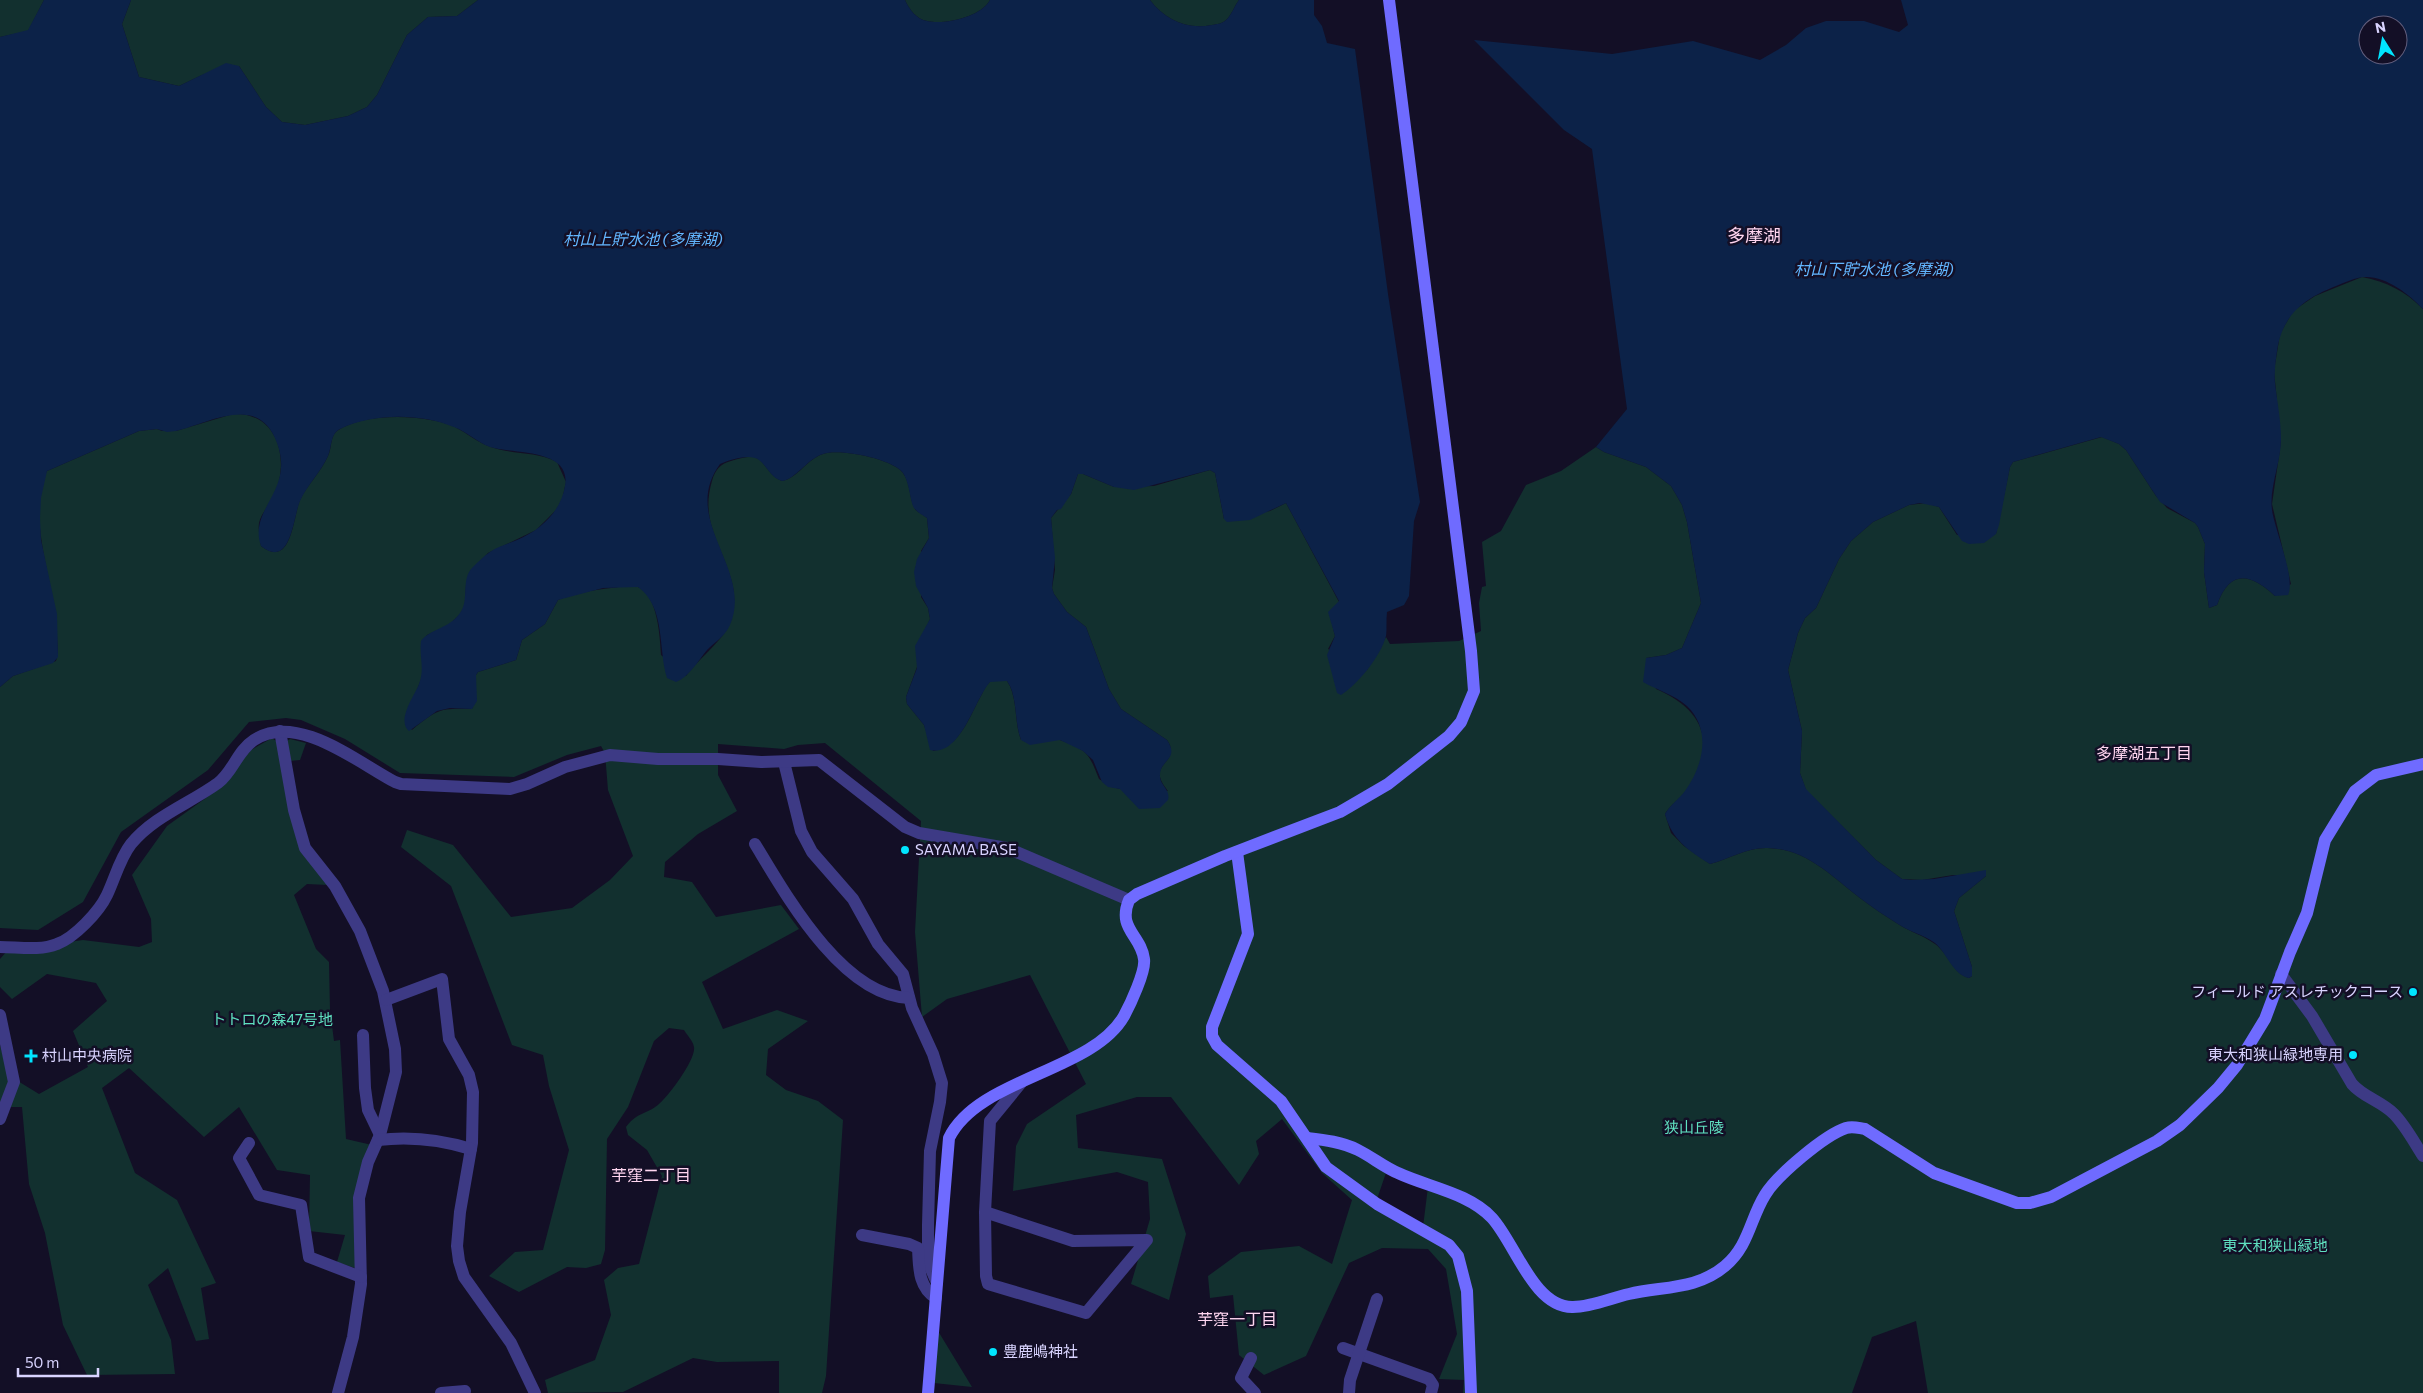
<svg xmlns="http://www.w3.org/2000/svg" width="2423" height="1393" font-family="Commissioner,'Noto Sans JP',sans-serif">
	<style>
		.green { fill: #12302f; fill-rule: evenodd }
		.water { fill: #0c2248; fill-rule: evenodd }
		.lines { fill: none; stroke-linecap: round; stroke-linejoin: round }
		.street { stroke: #3d3a85; stroke-width: 12 }
		.secondary { stroke: #6f6bff; stroke-width: 12 }
		.poi-dot { fill: #00e5ff; stroke: #130f26; stroke-width: 2 }
		.labels { text-anchor: middle; stroke-width: 5; stroke-linejoin: round; paint-order: stroke }
		.poi-label { font-size: 15px; fill: #d9d4ff; stroke: #130f26; text-anchor: start }
		.park-label { font-size: 15px; fill: #5fe0c0; stroke: #130f26 }
		.water-label { font-size: 16px; font-style: italic; fill: #62b6ff; stroke: #130f26 }
		.neighbourhood-label { font-size: 16px; fill: #ffd6f0; stroke: #130f26 }
		.quarter-label { font-size: 18px; fill: #ffd6f0; stroke: #130f26 }
	</style>
	<rect width="100%" height="100%" fill="#130f26"/>
	<!-- green -->
	<g class="green">
		<path d="M0,0H44L28,31L0,37Z"/>
		<path d="M131,0H478L457,16L428,17L407,35L377,95L367,107L348,116L305,125L282,122L266,107L239,66L202,75L179,86L139,77L122,24Z"/>
		<path d="M905,0H990C981,17 945,25 927,21C916,19 909,9 905,0Z"/>
		<path d="M1150,0H1239C1234,6 1232,15 1226,20C1222,24 1217,24 1212,25C1187,30 1165,20 1150,0Z"/>
		<path d="M2362,277C2387,282 2405,291 2423,309V1393H1928L1916,1321L1872,1337L1852,1393H1463L1464,1380L1439,1379L1457,1334L1446,1269L1428,1249L1382,1248L1349,1263L1306,1356L1264,1375L1239,1355L1233,1295L1210,1298L1208,1276L1241,1252L1299,1246L1332,1264L1352,1200L1322,1173L1282,1119L1256,1141L1259,1154L1239,1185L1171,1097H1137L1076,1115L1078,1148L1162,1159L1186,1234L1169,1300L1131,1284L1150,1219L1148,1182L1117,1172L1013,1191L1016,1146L1027,1124L1086,1084L1030,975L947,999L922,1017L915,932L921,821L825,743L798,745L784,749L718,744V775L737,811L698,834L665,862L664,877L692,882L716,917L781,905L799,929L702,982L723,1029L777,1010L808,1021L768,1049L766,1075L786,1090L818,1101L843,1120L826,1376L822,1393H779V1361L717,1362L693,1358L623,1392L548,1393L545,1380L595,1360L611,1315L604,1280L618,1268L639,1264L662,1176L647,1150L628,1135L626,1127C638,1111 649,1114 660,1103C670,1094 696,1059 694,1047C693,1041 687,1035 684,1030L669,1028L654,1041L628,1107L607,1139L605,1250L601,1264L586,1268L567,1267L519,1292L489,1276L515,1252L543,1250L569,1150L549,1086L543,1055L512,1045L451,886L401,847L407,830L453,845L511,917L572,908L610,880L633,856L608,790L605,753L601,746L567,755L514,777L400,773L345,739L301,720L286,718L249,722L208,770L121,832L83,902L38,930L0,928V687L13,676L56,661C59,652 57,644 57,634C56,585 25,518 47,471L139,431L157,429L162,431H176L233,414C279,412 290,461 274,496C270,505 261,513 259,523C258,530 260,539 261,546C292,570 293,516 300,500C307,485 321,472 328,456C332,448 330,436 337,431C364,412 426,414 455,427C467,433 478,443 491,447C513,455 536,451 557,462L566,482L562,500L556,510L536,530L488,553L479,563L466,585L465,606L460,614L449,625L427,635C417,654 425,658 422,677L405,720L412,730C437,709 440,708 472,709L476,675L478,672L516,660L522,640L545,624L558,600C575,593 594,590 611,588C619,587 631,584 638,587C658,595 660,638 661,655L686,676C699,658 728,637 732,617C735,604 735,592 731,579C721,543 700,521 712,481C715,470 720,464 731,461C738,459 747,456 754,457C765,460 769,477 782,481C798,478 807,459 823,454C839,448 893,459 903,473C911,484 909,499 915,509C917,512 924,515 927,518L929,538L921,551V597L928,608L930,619L923,634L917,667L906,697L907,704L924,725L933,751C960,748 970,715 982,694C984,689 987,684 991,681C996,678 1002,680 1007,681C1018,697 1014,722 1021,740H1060C1088,750 1089,754 1099,779L1112,787L1120,789L1168,791C1165,787 1161,782 1160,777C1157,762 1180,759 1167,740L1121,709L1109,689L1086,627L1067,612L1054,594L1052,588L1055,570L1051,518L1071,494L1078,474H1083L1114,487L1154,486L1210,470L1215,473L1224,519L1270,511L1286,503L1339,602L1329,612L1335,636L1328,649L1367,670L1386,637L1390,644L1459,641L1481,631L1479,603L1482,587L1486,586L1482,542L1501,531L1526,485L1561,471L1596,447L1604,452L1646,467L1671,486L1682,505L1687,522L1701,603L1682,648L1666,655L1646,658L1656,689C1705,710 1718,745 1686,791C1680,799 1670,805 1665,814L1671,833L1684,846L1710,864C1729,859 1748,847 1768,848C1807,849 1832,877 1860,898C1872,907 1885,916 1898,924C1910,932 1923,935 1935,944C1948,953 1953,974 1969,978L1972,976V967L1954,911L1959,898L1986,876L1953,875L1922,880L1902,879L1876,860L1806,790L1800,773L1802,731L1788,670L1798,633L1805,618L1816,608L1839,559L1851,541L1873,522L1909,505L1926,503L1939,507L1957,535L1996,534L2010,467L2013,462L2102,437L2119,444L2126,450L2156,496L2167,508L2195,523L2198,527L2205,544L2204,572L2209,608L2217,605C2230,569 2250,573 2275,596L2291,584L2272,504L2281,442L2274,371L2280,334L2293,311L2315,296ZM1389,1164L1429,1179L1423,1227L1376,1202Z"/>
		<path d="M272,738L279,743L290,815L328,885L307,884L294,895L316,949L329,962L330,1010L334,1041L340,1040L346,1139L372,1145L355,1268L337,1262L345,1235L309,1231L310,1175L277,1170L239,1107L204,1137L129,1068L102,1088L135,1173L177,1200L216,1283L201,1288L209,1339L196,1341L168,1268L148,1285L171,1340L175,1374L87,1375L63,1325L45,1233L29,1184L22,1107H0V1045L8,1075L39,1094L88,1067L73,1031L107,1001L96,983L47,974L12,999L0,987V959L7,951L83,940L139,947L152,942L151,919L132,875L167,826L217,790L251,750Z"/>
		<path d="M290,739L306,743L300,760L290,761L287,741Z"/>
		<path d="M938,1331L972,1387L934,1383Z"/>
	</g>
	<!-- water -->
	<g class="water">
		<path d="M44,0H131L122,24L139,77L179,86L226,63L239,66L266,107L282,122L305,125L348,116L367,107L377,95L407,35L428,17L457,16L478,0H905C909,9 916,19 927,21C945,25 981,17 990,0H1150C1165,20 1187,30 1212,25C1217,24 1222,24 1226,20C1232,15 1234,6 1239,0H1314V15L1322,26L1327,43L1355,49L1388,294L1420,502L1414,521L1409,596L1404,605L1387,612C1386,620 1387,629 1386,636C1381,656 1358,684 1341,695L1337,693L1327,655L1335,636L1328,612L1339,601L1286,503L1250,520L1227,522L1224,519L1215,473L1210,470L1134,490L1114,487L1083,474H1078L1071,494L1061,509L1057,510L1051,518L1055,558L1052,588L1054,594L1067,612L1086,627L1109,689L1121,709L1167,740C1180,759 1160,760 1160,775C1159,785 1171,789 1168,800L1160,808L1139,809L1120,789L1108,787L1102,782L1093,760L1083,751L1060,740L1030,745L1021,740C1014,722 1018,696 1007,681L990,682C974,700 961,757 930,750L924,725L907,704L906,697L917,668L915,646L930,619L928,608L916,586L914,572L917,559L929,538L927,518C923,515 918,513 915,509C910,504 910,483 903,473C893,459 839,448 823,454C807,459 796,479 782,481C770,477 768,467 759,460C750,453 729,460 720,464C679,520 754,569 730,625C725,636 715,642 707,650C698,661 689,677 676,682L667,678C658,650 666,607 638,587L603,588L558,600L545,624L522,640L516,660L478,672L476,675L477,701L472,709L450,708L437,711L409,731C396,720 415,695 419,684C425,669 419,656 421,641C431,628 449,629 460,613C470,600 460,579 473,567C478,562 484,556 490,552C498,546 508,544 517,540C541,530 561,511 565,486C572,448 512,454 490,447C477,442 467,432 454,427C420,413 373,413 340,429C330,434 332,447 328,456C321,472 307,485 300,501C293,517 291,570 261,546C247,506 301,489 273,434C253,396 206,424 176,431L167,432L157,429L139,431L47,471L41,498L40,518L41,540L57,614L58,657L53,663L13,676L0,687V37L28,30Z"/>
		<path d="M1901,0H2423V309C2407,292 2379,270 2354,279C2317,293 2287,304 2278,345C2276,358 2274,370 2275,383C2277,401 2281,420 2281,439C2281,463 2269,487 2272,510C2275,531 2296,578 2288,595L2275,596C2250,573 2230,569 2217,605L2209,608L2204,572L2205,544L2198,527L2195,523L2160,502L2126,450L2119,444L2101,437L2013,462L2010,467L1999,525L1996,534L1984,543L1969,544L1962,541L1939,507L1920,503L1909,505L1873,522L1851,541L1839,559L1816,608L1805,618L1798,633L1788,670L1802,731L1800,773L1806,789L1876,860L1902,879L1911,880L1934,879L1986,870V876L1959,898L1954,911L1972,967V976L1969,978C1953,975 1947,953 1935,943C1924,935 1910,932 1898,924C1885,916 1872,907 1860,898C1832,877 1807,849 1768,848C1748,847 1729,859 1710,864C1688,850 1672,840 1665,814C1670,805 1679,799 1685,791C1703,766 1712,730 1687,706C1675,695 1657,690 1643,682L1646,658L1666,655L1682,648L1701,603L1687,522L1682,505L1671,486L1646,467L1604,452L1596,447L1627,409L1592,149L1564,130L1474,40L1612,54L1693,41L1760,60L1786,45L1806,28L1826,21H1864L1899,32L1908,25ZM2368,25H2398V55H2368Z"/>
	</g>
	<g class="lines">
		<!-- street -->
		<g class="street">
			<path d="M280,731L294,810L305,848L335,886L360,931L383,991L395,1049L396,1072L380,1135L368,1162L359,1198L361,1284L353,1337L338,1393"/>
			<path d="M784,762L801,831L812,852L853,899L878,944L903,974L912,1008L933,1054L942,1083L940,1102L930,1151L928,1225V1262L937,1283"/>
			<path d="M755,844C786,895 842,996 909,998"/>
			<path d="M0,947C18,947 40,951 57,944C74,938 99,912 107,895C115,878 120,858 131,844C154,816 189,804 218,783C233,772 237,751 254,740C297,712 357,762 395,782L401,784L510,789L527,784L565,767L610,755L658,759H718L761,762L819,760L905,827L919,833L1007,848L1129,900"/>
			<path d="M2281,974L2312,1016L2352,1084C2363,1097 2381,1101 2394,1114C2405,1125 2414,1142 2423,1156"/>
			<path d="M386,1000L442,979L449,1039L469,1075L473,1092L472,1143L460,1212L457,1246L459,1261L464,1277L511,1343L535,1393"/>
			<path d="M0,1015L14,1082L0,1119"/>
			<path d="M363,1035L365,1088L368,1110L380,1135"/>
			<path d="M378,1140C411,1136 439,1139 471,1149"/>
			<path d="M249,1143L239,1158L259,1195L301,1205L309,1257L361,1277"/>
			<path d="M985,1212L1073,1241L1147,1240L1086,1313L988,1284L986,1276L985,1212L990,1121L1021,1083"/>
			<path d="M862,1235L909,1244L918,1248C919,1267 918,1287 936,1298"/>
			<path d="M1343,1348L1429,1379L1433,1385L1431,1393"/>
			<path d="M1251,1358L1241,1378L1255,1393"/>
			<path d="M441,1393L465,1391"/>
			<path d="M1349,1393L1350,1380L1377,1299"/>
		</g>
		<!-- secondary -->
		<g class="secondary">
			<path d="M1237,852L1248,934L1212,1027V1036L1217,1045L1281,1101L1326,1167L1377,1204L1449,1245L1458,1256L1467,1291L1471,1393"/>
			<path d="M1307,1138C1325,1140 1342,1142 1358,1150C1372,1157 1384,1167 1398,1173C1428,1187 1469,1193 1492,1218C1515,1243 1534,1308 1573,1307C1592,1307 1611,1298 1629,1294C1662,1286 1697,1290 1725,1266C1749,1246 1750,1219 1765,1195C1777,1175 1825,1135 1846,1128C1853,1126 1858,1128 1865,1129L1934,1173L2017,1203H2030L2051,1197L2157,1141L2180,1125L2218,1088L2237,1065L2265,1019L2290,952L2307,913L2325,840L2355,791L2376,775L2423,764"/>
			<path d="M928,1393L949,1138C978,1078 1092,1072 1124,1016C1130,1005 1146,971 1144,959C1141,935 1117,929 1129,900L1137,894L1225,856L1340,812L1388,784L1449,736L1461,722L1474,691L1471,651L1389,0"/>
		</g>
	</g>
	<!-- markers -->
	<g class="poi-dot">
		<circle cx="905" cy="850" r="5"/>
		<circle cx="2413" cy="992" r="5"/>
		<circle cx="2353" cy="1055" r="5"/>
		<path d="M28.5 1048.5h5v5h5v5h-5v5h-5v-5h-5v-5h5z"/>
		<circle cx="993" cy="1352" r="5"/>
	</g>
	<g class="labels">
		<!-- poi labels -->
		<g class="poi-label">
			<text x="915" y="855">SAYAMA BASE</text>
			<text x="2403" y="997" text-anchor="end">フィールド アスレチックコース</text>
			<text x="2343" y="1060" text-anchor="end">東大和狭山緑地専用</text>
			<text x="42" y="1061">村山中央病院</text>
			<text x="1003" y="1357">豊鹿嶋神社</text>
		</g>
		<!-- park labels -->
		<g class="park-label">
			<text x="272" y="1025">トトロの森47号地</text>
			<text x="1694" y="1133">狭山丘陵</text>
			<text x="2275" y="1251">東大和狭山緑地</text>
		</g>
		<!-- water labels -->
		<g class="water-label">
			<text x="643" y="245">村山上貯水池 (多摩湖)</text>
			<text x="1874" y="275">村山下貯水池 (多摩湖)</text>
		</g>
		<!-- neighbourhood labels -->
		<g class="neighbourhood-label">
			<text x="2144" y="759">多摩湖五丁目</text>
			<text x="651" y="1181">芋窪二丁目</text>
			<text x="1237" y="1325">芋窪一丁目</text>
		</g>
		<!-- quarter labels -->
		<g class="quarter-label">
			<text x="1754" y="242">多摩湖</text>
		</g>
	</g>
	<!-- north arrow -->
	<g transform="translate(2383 40) rotate(349)"><circle r="24" fill="#130f26" stroke="#625e7d"/>
	<path d="M0-4L9 19L0 12L-9 19Z" fill="#00e5ff"/>
	<text y="-8" font-size="14" font-weight="bold" text-anchor="middle" fill="#d9d4ff">N</text>
	</g>
	<!-- scale -->
	<path d="M18 1368v8h80v-8" fill="none" stroke="#d9d4ff" stroke-width="2.5"/>
	<text x="25" y="1368" font-size="15" fill="#d9d4ff" stroke="#130f26" stroke-width="4" paint-order="stroke">50 m</text>
</svg>
